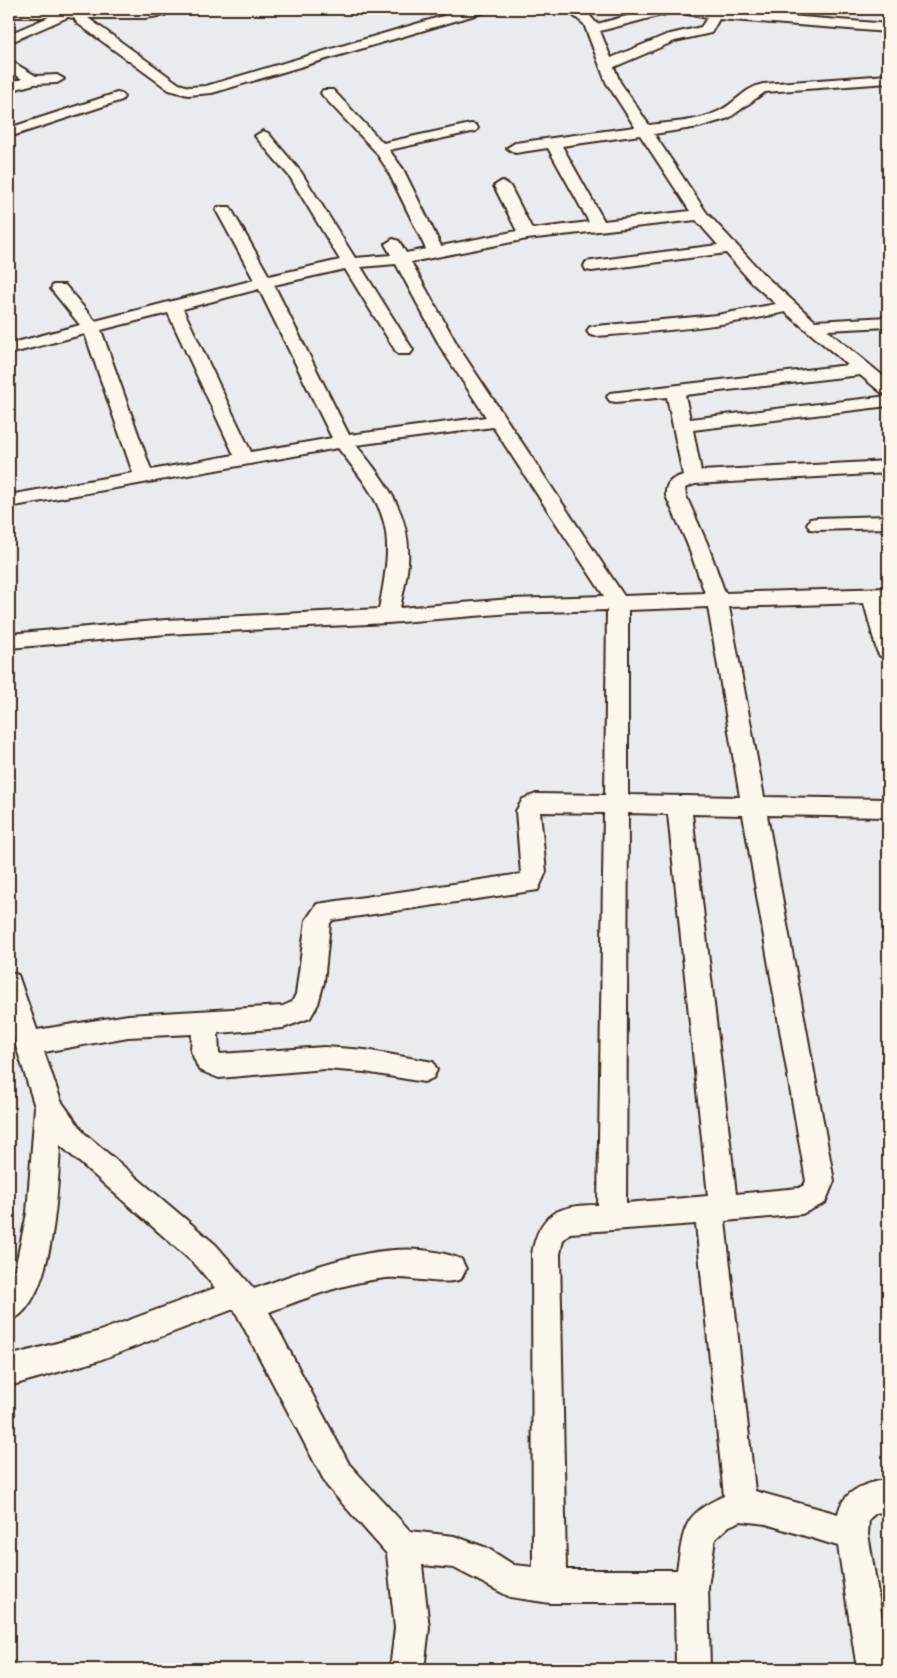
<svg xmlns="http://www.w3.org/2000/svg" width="897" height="1678" font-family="Kalam,sans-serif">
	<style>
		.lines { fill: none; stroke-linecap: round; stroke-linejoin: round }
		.minor-casing { stroke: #3b2a1e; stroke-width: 4 }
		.minor { fill: #fbf7ec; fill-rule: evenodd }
	</style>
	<rect width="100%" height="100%" fill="#eaebef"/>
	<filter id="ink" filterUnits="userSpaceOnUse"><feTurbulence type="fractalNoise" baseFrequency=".02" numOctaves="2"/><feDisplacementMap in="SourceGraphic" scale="10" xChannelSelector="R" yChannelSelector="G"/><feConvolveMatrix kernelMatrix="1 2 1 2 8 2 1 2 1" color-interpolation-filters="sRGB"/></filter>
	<g filter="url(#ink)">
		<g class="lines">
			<defs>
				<g id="minor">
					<path d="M9,9H169L165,15L145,18H88L179,84L189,87L206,86L467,9H487L485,12L212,93L188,95L169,90L77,23L74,18L68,17L9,43V34L49,17H9Z"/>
					<path d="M565,9H584L597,24L653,9H675L673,12L600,31L611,58L666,35L701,27L707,18L678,12L676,9H703L888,24V32L719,19L711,33L675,41L614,67L620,82L649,125C671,122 696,122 717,112C734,105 744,88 763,84L888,75V83L765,92L729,118L699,127L654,134L706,212L764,275L815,321L888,317V327L827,330L888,380V394L882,393L860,375L685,395L690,419L888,396V406L693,430L701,471L888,461V473L695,484L685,488L686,496L707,543L725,593L888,588V602H884L888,615V659L880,656L877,651L864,603L729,607L764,797L888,799V817L767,815L834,1181L825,1203L802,1214L725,1221L755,1491L838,1514C843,1489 867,1483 888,1479V1511L876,1513L869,1519L868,1534L888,1653V1669H857L838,1546L766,1524L741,1521L729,1526L715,1539L708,1587L710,1669H676L675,1603H550L510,1597L454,1568L422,1565L429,1628L424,1669H390L395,1628L387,1554L327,1486L234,1309L97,1361L9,1386V1356L97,1332L215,1288L196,1265L60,1145C58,1186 54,1306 9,1321V1284L15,1269L27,1213L35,1107L9,1023V972L18,975L37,1030L128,1015L283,1006L292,1002L296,994L306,920L317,904L521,874L516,811L523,799L536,794L605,795L607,610L511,613L388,623L166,634L9,648V634L166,620L379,609C395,527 390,513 338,448L9,507V495L133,473L85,334L9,354V344L80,325L51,289L53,285H65L95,321L254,280L216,210L218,207H230L269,276L340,260L290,177L255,136L263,131L268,133L301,172L355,258L391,255L385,244L393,239L399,241L406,253L426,249L387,169L375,151L323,96L321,93L323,90H333L383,143L471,124L476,125L478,128L476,131L389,150L403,169L441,246L517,231L494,186L502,181L510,186L532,229L589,222L548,148L515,153L507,148L515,143L635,127L606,82L584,24ZM640,135L690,211L604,221L562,146ZM696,220L718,245L592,261L586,262L584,266L586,270L592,271L726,253L752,283L776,304L717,315L596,326L590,327L587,331L590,335L596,336C659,331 723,327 785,312L848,365L610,393L607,397L610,401L616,402L667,397L683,475C671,479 665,483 666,496L687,543L705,593L624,596L459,348L411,262L527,239ZM396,264L441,348L486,417L349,435L274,285L345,269L395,350L398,354H410L413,350L361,267ZM259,289L332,438L251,452L183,309ZM168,313L234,455L151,470L101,330ZM493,427L604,596L511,599L400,608C403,593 407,577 408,562C411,513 385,481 356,445ZM708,607L740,797L628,795V610ZM540,812L604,813L598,1205C558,1205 539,1213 532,1254L533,1567L514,1565L487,1548L454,1536L410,1531L349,1464L269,1312C306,1298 346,1282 386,1278C410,1276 442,1286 461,1279L466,1269L461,1259C394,1233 318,1266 254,1289L216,1245L84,1133L61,1101L44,1052L128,1037L192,1034L191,1051L199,1070L219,1078L325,1069L365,1072L424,1082L433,1078L437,1070L433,1062L365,1050L325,1047L219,1054L218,1033L283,1028L310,1018L318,1004L324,982L330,923L333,920L538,890L546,872ZM628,813L668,814L708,1196L626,1203ZM692,814L743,815L806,1181L804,1185L799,1188L736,1194ZM696,1224L724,1496C682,1514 684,1529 677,1570H566L560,1254L563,1240L570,1233Z"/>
					<path d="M9,60L36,76L57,75L64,79L57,83L34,84L9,91V83L22,79L9,70Z"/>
					<path d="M117,93L122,94L124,97L122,100L9,137V128Z"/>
					<path d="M888,516V528L817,530L810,529L807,524L810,519L817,518Z"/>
				</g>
			</defs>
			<!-- minor casing -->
			<use href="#minor" class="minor-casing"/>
			<!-- minor -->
			<use href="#minor" class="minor"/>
		</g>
	</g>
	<!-- margin -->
	<rect width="897" height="1678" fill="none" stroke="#fbf7ec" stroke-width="30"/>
	<rect x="15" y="15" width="867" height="1648" fill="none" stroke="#3b2a1e" stroke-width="2" filter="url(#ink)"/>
</svg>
